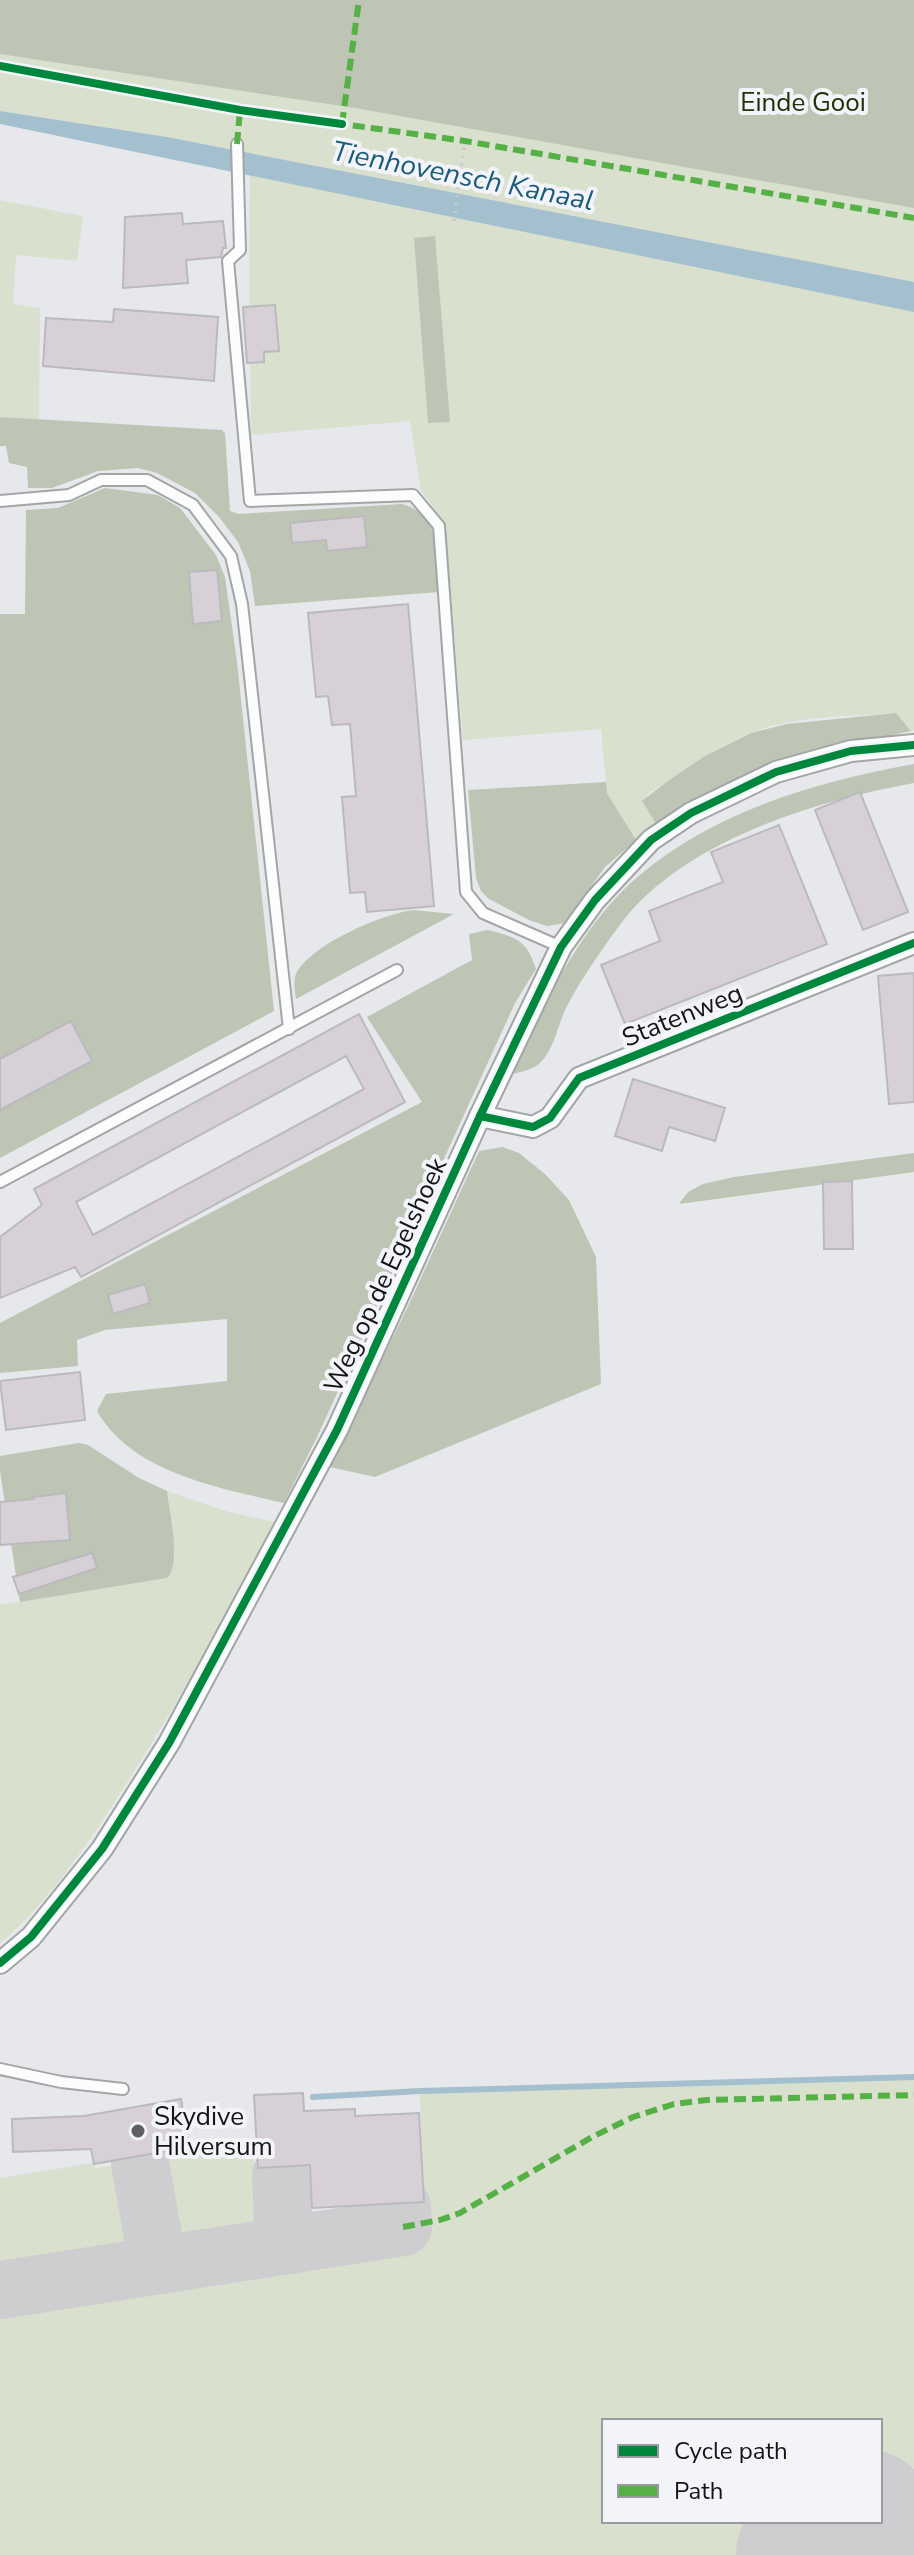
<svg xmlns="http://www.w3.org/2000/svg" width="914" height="2555" font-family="'Nunito Sans',sans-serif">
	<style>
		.green { fill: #d9e0ce; fill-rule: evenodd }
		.forest { fill: #bec5b4 }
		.water { fill: #a4bfce }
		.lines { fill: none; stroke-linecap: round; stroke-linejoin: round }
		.stream { stroke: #a4bfce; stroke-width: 6 }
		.taxiway { stroke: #ceced0; stroke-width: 58 }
		.runway { stroke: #ceced0; stroke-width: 144 }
		.building { fill: #d7d1d7; stroke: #bababc; stroke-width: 2; fill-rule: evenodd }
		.lane-casing { stroke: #a4a5a7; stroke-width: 14 }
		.street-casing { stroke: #a4a5a7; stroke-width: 24 }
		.path { stroke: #c9c9c9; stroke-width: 4; stroke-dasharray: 2 6; stroke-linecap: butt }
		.lane { stroke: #fbfcfc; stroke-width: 10 }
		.street { stroke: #fbfcfc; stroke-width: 20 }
		.quiet { stroke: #55b145; stroke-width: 6; stroke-dasharray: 12 6; stroke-linecap: butt }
		.cycleway-casing { stroke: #f3f4f9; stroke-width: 13 }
		.cycleway { stroke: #00873e; stroke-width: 8 }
		.poi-dot { fill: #5e5f61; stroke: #f3f4f9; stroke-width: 3 }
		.labels { text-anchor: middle; stroke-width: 8; stroke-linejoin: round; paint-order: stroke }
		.park-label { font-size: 26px; fill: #242f05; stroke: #f3f4f9 }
		.street-label { font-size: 26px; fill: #151517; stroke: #f3f4f9 }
		.poi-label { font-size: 26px; fill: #151517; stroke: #f3f4f9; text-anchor: start }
		.water-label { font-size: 28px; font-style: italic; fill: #1b5c7a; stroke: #f3f4f9 }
	</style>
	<rect width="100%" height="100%" fill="#e7e8eb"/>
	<!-- green -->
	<g class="green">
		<path d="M0,0H914V282L167,137L0,111Z"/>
		<path d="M250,174L914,312V730L911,731L896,713C848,717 793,715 748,734C712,750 679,773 647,795L657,825L636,840L607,793L601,729L463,740L445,523L421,491L410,421L251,435L249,276Z"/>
		<path d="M0,200L83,216L77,261L16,255L13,304L40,308L39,419L0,417Z"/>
		<path d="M167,1491L229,1512L274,1522C228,1615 177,1705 121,1792C88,1843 48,1904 0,1943V1605L167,1578L175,1558Z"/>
		<path d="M914,2077V2555H0V2178L93,2163L95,2168L253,2146L257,2259L425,2234L420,2091ZM604,2421H880V2521H604Z"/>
	</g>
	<!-- forest -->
	<g class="forest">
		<path d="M0,0H914V208L355,108L0,54Z"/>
		<path d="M435,236L450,422L428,423L414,238Z"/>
		<path d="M0,417L222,430L225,433L230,511L238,514L402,504C443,515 436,557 439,592L255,606L250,571L238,542L219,517L195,493L157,473L138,468L98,471L52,488H28L27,467L9,463L6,446H0Z"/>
		<path d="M105,488L158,495L180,508L216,555L225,577L237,662L274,1011L0,1158V614H25L26,510L58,508Z"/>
		<path d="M896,713L911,731L821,750L657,825L642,801L669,780L705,756L751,733L787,724Z"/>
		<path d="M914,764V783C815,801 681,841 619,926C600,952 581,979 566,1008C558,1024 554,1050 540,1063C534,1069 521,1072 512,1074C542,1006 582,923 640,875C715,811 819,781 914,764Z"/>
		<path d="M606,782L607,793L636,840L605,867L565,923L547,926L529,920L489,899L481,891L476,878L468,790Z"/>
		<path d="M413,910L454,914L296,999C295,991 293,981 296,974C310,945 382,914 413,910Z"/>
		<path d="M488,930C516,937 527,940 536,969L515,1003L318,1435L284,1503C220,1488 132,1473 97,1411L106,1394L227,1381V1319L105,1330L77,1340L78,1366L0,1373V1323L422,1102L367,1017L472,960L469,934Z"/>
		<path d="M503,1147L519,1153L545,1174L569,1200L596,1257L601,1384L375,1477L330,1467L410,1302L479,1151Z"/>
		<path d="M914,1153V1172L679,1204L688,1192L703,1184L734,1177Z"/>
		<path d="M79,1443L88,1445L139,1478L167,1491C169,1511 182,1564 167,1578L20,1602L0,1471V1456Z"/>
	</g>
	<!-- water -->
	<path class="water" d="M0,111L167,137L914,282V312L0,124Z"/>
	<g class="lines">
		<!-- stream -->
		<path class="stream" d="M313,2097L420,2091L914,2077"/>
		<!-- taxiway -->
		<g class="taxiway">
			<path d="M140,2163L158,2265"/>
			<path d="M281,2175L284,2244"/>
			<path d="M0,2290L403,2227L402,2207"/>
		</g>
		<!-- runway -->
		<path class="runway" d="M808,2555L864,2521"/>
	</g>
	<!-- building -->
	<g class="building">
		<path d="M182,213L183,224L223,221L226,248H223L221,257L186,260L188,283L123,288L125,217Z"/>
		<path d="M275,305L279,351L264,352V362L247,363L243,307Z"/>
		<path d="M114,309L218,317L214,381L43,366L46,318L113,322Z"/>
		<path d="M364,516L367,547L327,551L326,540L292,543L290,523Z"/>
		<path d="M217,570L222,621L193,624L189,572Z"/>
		<path d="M408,604L434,906L367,912L365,892L350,893L342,797L356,796L350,724L332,725L328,696L316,697L308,613Z"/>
		<path d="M860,792L908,912L863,930L815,810Z"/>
		<path d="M779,825L827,944L625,1024L601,965L660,941L649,911L723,882L711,852Z"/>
		<path d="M914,973V1102L889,1104L878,976Z"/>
		<path d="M359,1014L405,1102L81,1277L75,1267L0,1298V1237L42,1205L34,1189ZM346,1056L364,1089L93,1235L76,1202Z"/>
		<path d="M71,1021L92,1061L0,1110V1059Z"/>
		<path d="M633,1079L725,1108L715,1141L669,1127L662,1151L615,1136Z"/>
		<path d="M852,1181L853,1249H824L823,1182Z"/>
		<path d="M145,1284L150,1303L113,1314L108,1295Z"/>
		<path d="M80,1372L85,1420L6,1430L0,1381Z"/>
		<path d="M66,1493L70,1540L0,1545V1502L34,1499L33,1497Z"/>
		<path d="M92,1553L97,1568L19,1594L13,1577Z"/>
		<path d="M303,2093L304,2111L355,2109V2116L419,2113L424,2202L312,2208L310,2165L258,2168L254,2095Z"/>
		<path d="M181,2099L189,2147L94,2164L91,2149L13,2152L12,2119L84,2116Z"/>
	</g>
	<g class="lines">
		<defs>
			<g id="lane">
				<path d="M237,144L240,250L228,261L250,501L413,495L439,526L466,892L483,913L561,947"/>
				<path d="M0,501L69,495L101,480H147L193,505L231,556L242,604L289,1029"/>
				<path d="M0,1182L397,970"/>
				<path d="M0,2069L61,2082L123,2089"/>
			</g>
			<g id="street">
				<path d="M480,1116L533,1127L550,1118L579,1078L914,943"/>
				<path d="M0,1963L31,1937L102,1849L169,1743L337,1430L480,1116L561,947L595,900L651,840L691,813L776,772L851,751L914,745"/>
			</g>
		</defs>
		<!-- lane casing -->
		<use href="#lane" class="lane-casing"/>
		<!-- street casing -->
		<use href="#street" class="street-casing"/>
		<!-- path -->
		<path class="path" d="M454,221L465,141"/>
		<!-- lane -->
		<use href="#lane" class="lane"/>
		<!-- street -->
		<use href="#street" class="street"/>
		<!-- quiet -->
		<g class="quiet">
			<path d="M335,123L465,141L914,218"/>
			<path d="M342,124L359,0"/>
			<path d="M237,144L240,110"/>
			<path d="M403,2227L440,2220L460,2213L594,2136L633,2117L674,2104L707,2100L914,2095"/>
		</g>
		<defs>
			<g id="cycleway">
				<path d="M0,66L240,110L342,124"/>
				<path d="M480,1116L533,1127L550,1118L579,1078L914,943"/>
				<path d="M0,1963L31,1937L102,1849L169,1743L337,1430L480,1116L561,947L595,900L651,840L691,813L776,772L851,751L914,745"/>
			</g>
		</defs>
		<!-- cycleway casing -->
		<use href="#cycleway" class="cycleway-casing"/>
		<!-- cycleway -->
		<use href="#cycleway" class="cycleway"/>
	</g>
	<!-- markers -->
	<circle class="poi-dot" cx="138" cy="2131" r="8"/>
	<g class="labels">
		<!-- park labels -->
		<g class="park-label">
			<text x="803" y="111">Einde Gooi</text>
		</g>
		<!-- street labels -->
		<g class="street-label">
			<text transform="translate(682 1015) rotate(-22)" y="9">Statenweg</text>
			<text transform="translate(385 1275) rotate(-65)" y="9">Weg op de Egelshoek</text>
		</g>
		<!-- poi labels -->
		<g class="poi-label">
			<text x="154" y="2125">Skydive<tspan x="154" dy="30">Hilversum</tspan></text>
		</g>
		<!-- water labels -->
		<g class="water-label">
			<text transform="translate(463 175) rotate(11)" y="10">Tienhovensch Kanaal</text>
		</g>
	</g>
	<!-- legend -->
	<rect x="602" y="2419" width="280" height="104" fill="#f3f4f9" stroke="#9a9b9f" stroke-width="2"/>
	<rect x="618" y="2445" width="40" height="12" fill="#00873e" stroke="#9a9b9f" stroke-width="2"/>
	<text x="674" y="2459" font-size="24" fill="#151517">Cycle path</text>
	<rect x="618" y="2485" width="40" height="12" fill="#55b145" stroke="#9a9b9f" stroke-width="2"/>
	<text x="674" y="2499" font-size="24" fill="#151517">Path</text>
</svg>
